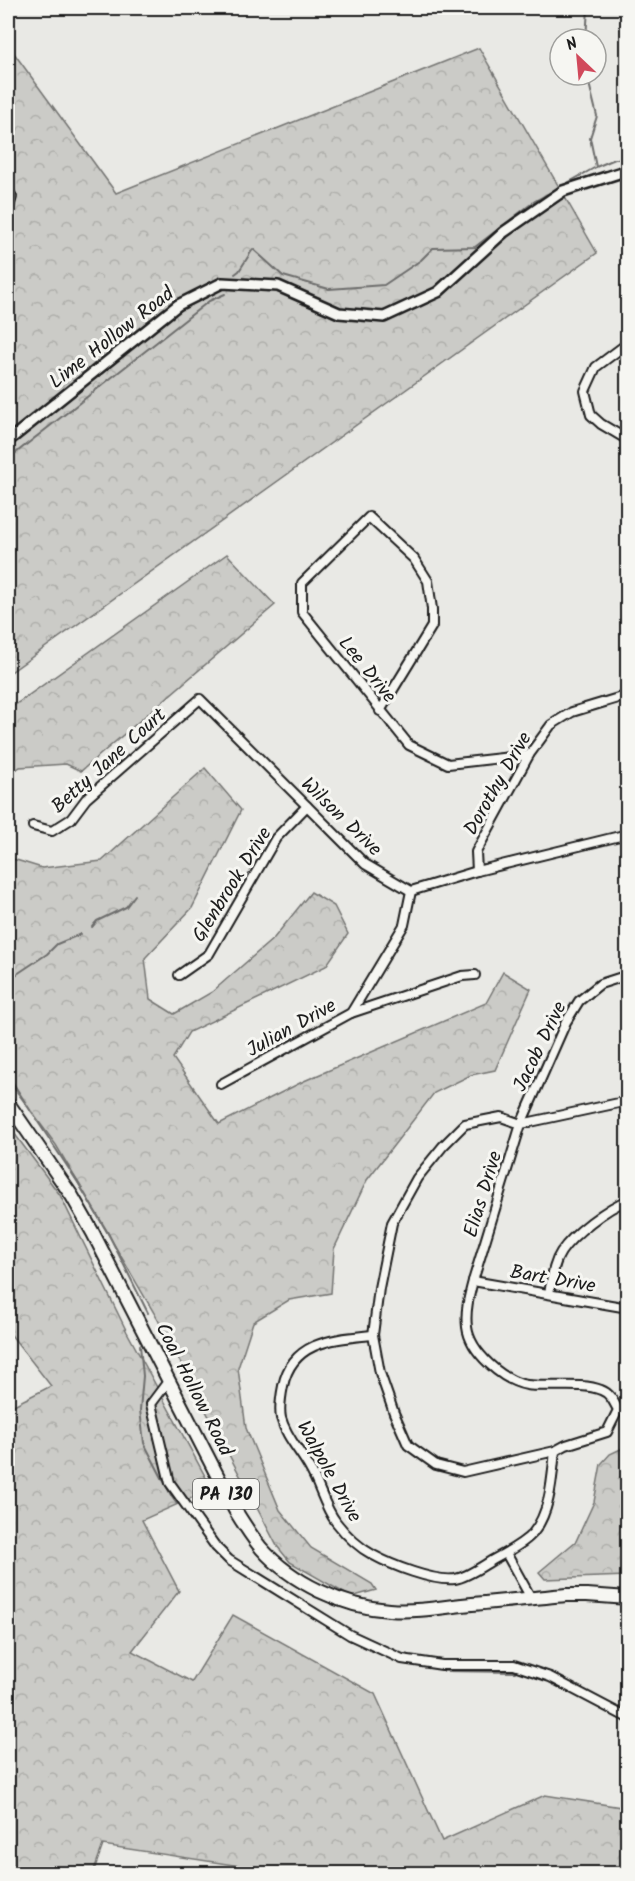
<svg xmlns="http://www.w3.org/2000/svg" width="635" height="1881" font-family="Kalam,sans-serif">
	<style>
		.forest { fill: url(#forest-crowns); stroke: #747472; stroke-width: 1.5 }
		.lines { fill: none; stroke-linecap: round; stroke-linejoin: round }
		.stream { stroke: #6d6d6c; stroke-width: 2 }
		.minor-casing { stroke: #1c1c1c; stroke-width: 12 }
		.tertiary-casing { stroke: #1c1c1c; stroke-width: 14 }
		.primary-casing { stroke: #1c1c1c; stroke-width: 16 }
		.minor { stroke: #f6f6f2; stroke-width: 8 }
		.tertiary { stroke: #f6f6f2; stroke-width: 9 }
		.primary { stroke: #f6f6f2; stroke-width: 12 }
		.labels { text-anchor: middle; stroke-width: 6; stroke-linejoin: round; paint-order: stroke }
		.shield { fill: #f6f6f2; stroke: #5d5d5c; stroke-width: 1.5 }
		.shield-label { font-size: 18px; font-weight: bold; fill: #1c1c1c }
		.street-label { font-size: 20px; fill: #1c1c1c; stroke: #f6f6f2 }
	</style>
	<defs>
		<pattern id="forest-crowns" width="20" height="18" patternUnits="userSpaceOnUse" patternTransform="scale(1.5)"><rect width="20" height="18" fill="#cbcbc7"/><path d="M2 6a3 3 0 1 1 6 0M12 15a3 3 0 1 1 6 0" fill="none" stroke="#aeaeaa"/></pattern>
	</defs>
	<rect width="100%" height="100%" fill="#e9e9e5"/>
	<filter id="ink" filterUnits="userSpaceOnUse"><feTurbulence type="fractalNoise" baseFrequency=".0167" numOctaves="2"/><feDisplacementMap in="SourceGraphic" scale="12" xChannelSelector="R" yChannelSelector="G"/><feConvolveMatrix kernelMatrix="1 2 1 2 8 2 1 2 1" color-interpolation-filters="sRGB"/></filter>
	<g filter="url(#ink)">
		<!-- forest -->
		<g class="forest">
			<path d="M8,45L116,193L479,48L597,253L8,674Z"/>
			<path d="M227,554L275,605L81,771L66,764L20,767L8,775V710Z"/>
			<path d="M205,768L241,810L192,908L145,958L150,999L174,1014L212,992L274,938L311,892L334,906L348,934L326,966L189,1032L173,1058L219,1124L304,1081L486,1003L503,972L531,989L495,1070L471,1075L434,1093L367,1180L334,1249L331,1293L289,1300L253,1322L238,1368L246,1428L280,1510L311,1548L372,1584L376,1590L351,1597L290,1562L277,1546L157,1318L56,1145L8,1080V852L13,859L42,868L102,861Z"/>
			<path d="M8,1125L60,1195L127,1332L212,1489L142,1520L179,1591L132,1651L192,1682L233,1615L375,1694L442,1841L545,1795L627,1808V1873H583L565,1868L547,1874H293L103,1845L93,1873H29L8,1867V1408L51,1386L8,1331Z"/>
			<path d="M627,1446V1576L545,1579L539,1572L576,1541L594,1502L601,1464L610,1454Z"/>
		</g>
		<g class="lines">
			<!-- stream -->
			<g class="stream">
				<path d="M586,39L588,8"/>
				<path d="M587,75L597,116L590,138L596,167"/>
				<path d="M235,274L239,271L253,249L283,276L329,289L384,285L421,260L433,248L475,247L535,201L596,167L615,159H628"/>
				<path d="M8,459L209,301L225,294"/>
				<path d="M92,927L97,921L126,907L135,895"/>
				<path d="M8,980L47,954L57,944L81,934"/>
				<path d="M8,1075L30,1110"/>
				<path d="M38,1122L79,1184L108,1233L148,1313"/>
				<path d="M140,1345L143,1376L140,1410L144,1443L172,1497L177,1504"/>
				<path d="M444,1671L515,1672"/>
			</g>
			<defs>
				<g id="minor">
					<path d="M8,190L12,197L8,210"/>
					<path d="M628,343L596,367L585,391L591,415L601,424L628,440"/>
					<path d="M380,711L432,626V609L428,581L414,559L369,517L302,583V612L409,745L448,764L529,755"/>
					<path d="M33,826L52,831L71,819L86,799L200,699L365,864L411,891L477,871L628,834"/>
					<path d="M477,871L476,852L529,755L551,725L572,712L628,695"/>
					<path d="M179,975L209,954L276,838L307,806"/>
					<path d="M351,1013L462,976L475,975"/>
					<path d="M221,1084L351,1013L404,925L411,891"/>
					<path d="M521,1124L501,1117L465,1124L443,1146L417,1178L392,1223L379,1288L373,1335L380,1373L394,1413L408,1445L436,1465L463,1472L555,1451L566,1445L607,1432L618,1410C614,1402 610,1393 601,1390C583,1382 547,1388 527,1385C503,1381 470,1352 467,1327C465,1311 469,1296 473,1281L521,1124L566,1022L579,1001L600,984L628,975"/>
					<path d="M521,1124L628,1101"/>
					<path d="M473,1281L628,1308"/>
					<path d="M549,1293C552,1279 553,1264 561,1252C573,1234 607,1208 628,1200"/>
					<path d="M373,1335C336,1339 292,1340 283,1386C281,1396 279,1408 281,1418C286,1437 301,1452 310,1469C320,1486 324,1506 336,1522C346,1535 358,1547 373,1555C391,1565 434,1582 455,1579C467,1577 481,1567 491,1561C505,1553 522,1545 533,1533C551,1511 552,1477 555,1451"/>
					<path d="M169,1380L151,1404L170,1483L216,1547L229,1560L350,1635L402,1659L442,1665H514L550,1677L628,1718"/>
					<path d="M506,1553L531,1598"/>
				</g>
				<path id="tertiary" d="M8,441L178,305L222,283L278,286L339,313L384,317L438,292L504,232L563,191L628,170"/>
				<path id="primary" d="M8,1103L72,1196L93,1233L235,1510C243,1523 251,1536 261,1548C292,1583 343,1607 389,1610C414,1612 438,1608 462,1605C497,1602 532,1598 566,1595H587L628,1598"/>
			</defs>
			<!-- minor casing -->
			<use href="#minor" class="minor-casing"/>
			<!-- tertiary casing -->
			<use href="#tertiary" class="tertiary-casing"/>
			<!-- primary casing -->
			<use href="#primary" class="primary-casing"/>
			<!-- minor -->
			<use href="#minor" class="minor"/>
			<!-- tertiary -->
			<use href="#tertiary" class="tertiary"/>
			<!-- primary -->
			<use href="#primary" class="primary"/>
		</g>
	</g>
	<g class="labels">
		<!-- shield labels -->
		<rect class="shield" x="193" y="1479" width="66" height="30" rx="4.5"/>
		<g class="shield-label">
			<text x="226" y="1500">PA 130</text>
		</g>
		<!-- street labels -->
		<g class="street-label">
			<text transform="translate(111 337) rotate(-38)" y="7">Lime Hollow Road</text>
			<text transform="translate(368 669) rotate(51)" y="7">Lee Drive</text>
			<text transform="translate(108 760) rotate(-42)" y="7">Betty Jane Court</text>
			<text transform="translate(497 783) rotate(-60)" y="7">Dorothy Drive</text>
			<text transform="translate(342 816) rotate(44)" y="7">Wilson Drive</text>
			<text transform="translate(231 884) rotate(-58)" y="7">Glenbrook Drive</text>
			<text transform="translate(291 1027) rotate(-29)" y="7">Julian Drive</text>
			<text transform="translate(539 1046) rotate(-64)" y="7">Jacob Drive</text>
			<text transform="translate(482 1194) rotate(-73)" y="7">Elias Drive</text>
			<text transform="translate(553 1278) rotate(10)" y="7">Bart Drive</text>
			<text transform="translate(195 1389) rotate(63)" y="7">Coal Hollow Road</text>
			<text transform="translate(330 1471) rotate(61)" y="7">Walpole Drive</text>
		</g>
	</g>
	<!-- margin -->
	<rect width="635" height="1881" fill="none" stroke="#f6f6f2" stroke-width="30"/>
	<rect x="15" y="15" width="605" height="1851" fill="none" stroke="#1c1c1c" stroke-width="2" filter="url(#ink)"/>
	<!-- north arrow -->
	<g transform="translate(578 57) rotate(334)"><circle r="28" fill="#f6f6f2" stroke="#9f9f9c" stroke-width="1.5"/>
	<path d="M0-4.5L10 22L0 15L-10 22Z" fill="#d1495b"/>
	<text y="-9" font-size="16" font-weight="bold" text-anchor="middle" fill="#1c1c1c">N</text>
	</g>
</svg>
